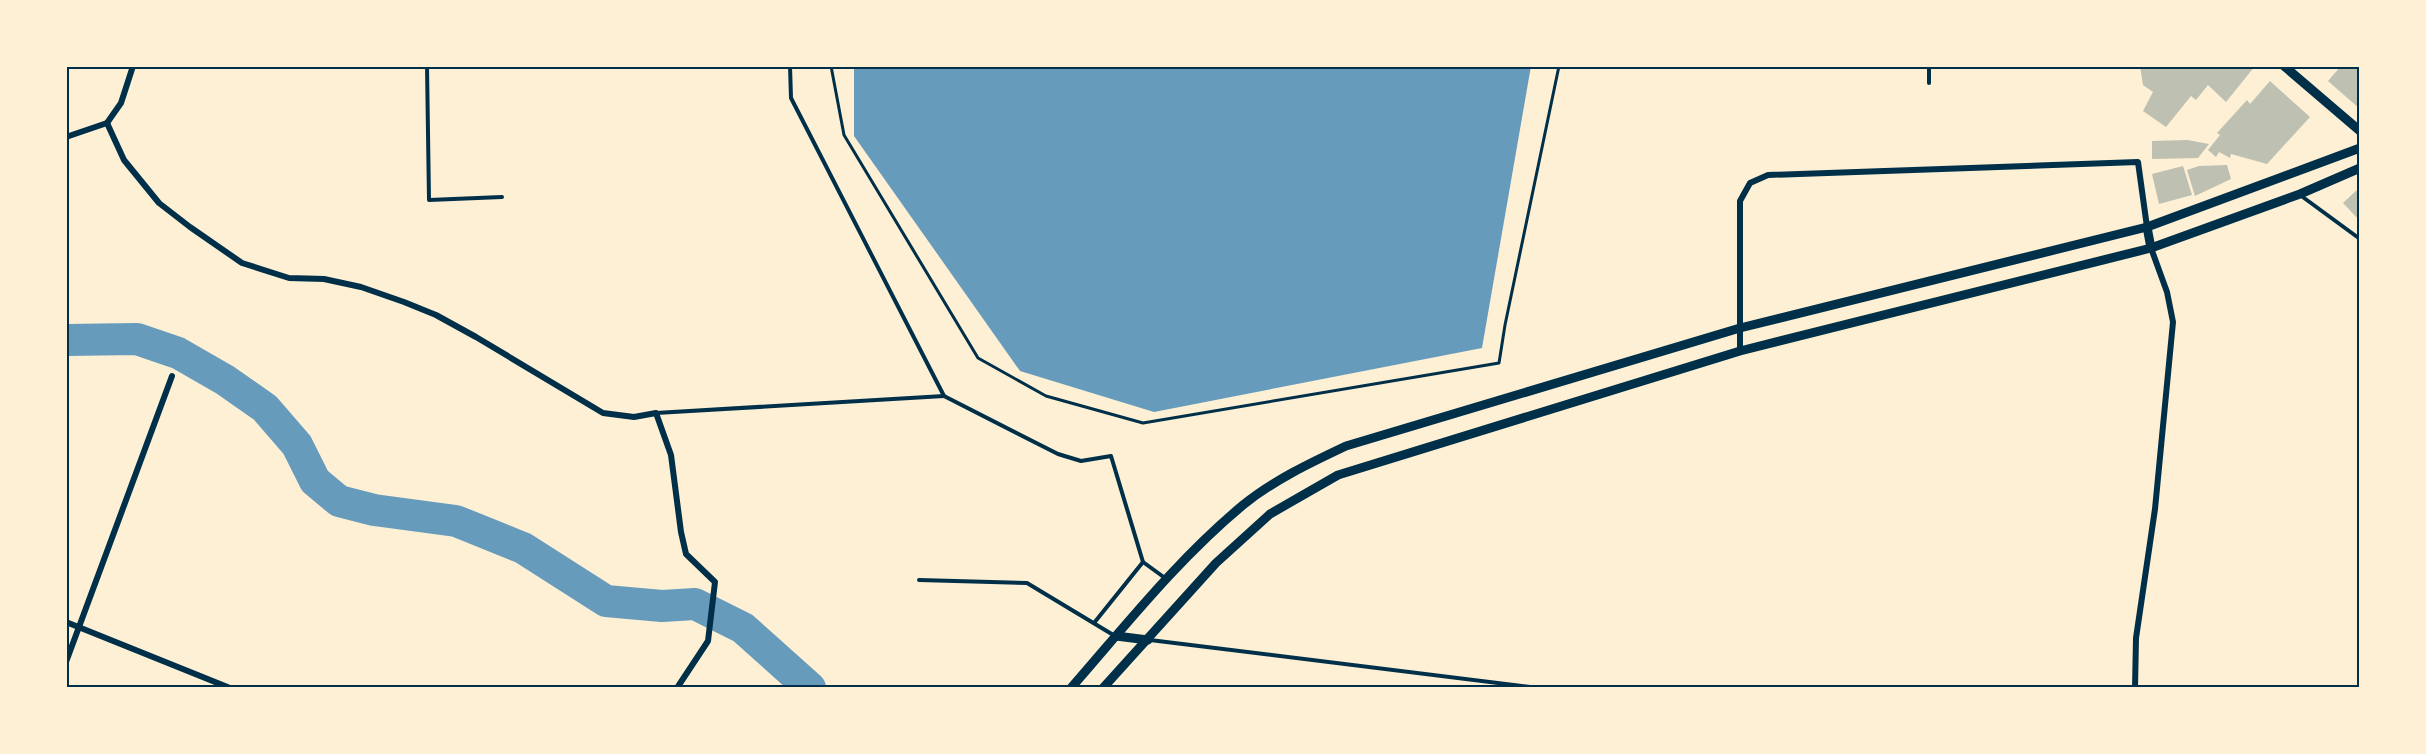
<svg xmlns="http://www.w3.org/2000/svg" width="2426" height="754" font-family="'Times New Roman',serif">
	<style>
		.water { fill: #669bbc }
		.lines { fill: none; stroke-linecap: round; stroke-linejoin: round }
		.river { stroke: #669bbc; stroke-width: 32 }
		.building { fill: #bec0b2 }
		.path { stroke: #003049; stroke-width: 3 }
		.service { stroke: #003049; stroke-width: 4 }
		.minor { stroke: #003049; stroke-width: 6 }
		.tertiary { stroke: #003049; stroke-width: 9 }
		.neatline { fill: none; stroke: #003049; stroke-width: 2 }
	</style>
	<rect width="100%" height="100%" fill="#fdf0d5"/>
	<!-- water -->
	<path class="water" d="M854,66H1531L1482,348L1154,412L1020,371L854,136Z"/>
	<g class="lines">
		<!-- river -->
		<path class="river" d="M66,340L137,339L178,353L225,380L265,408L297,445L315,481L339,501L374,510L456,521L523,548L606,601L662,606L695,604L743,628L810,688"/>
	</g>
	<!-- building -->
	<g class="building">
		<path d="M2140,66H2255L2226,102L2208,85L2196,100L2191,96L2166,127L2143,111L2153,92L2143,85Z"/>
		<path d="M2341,66H2360V109L2328,81Z"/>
		<path d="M2270,81L2310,117L2267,164L2231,154L2230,158L2219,152L2216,157L2208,150L2220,135L2217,133L2247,100L2250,104Z"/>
		<path d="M2187,140L2209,144L2198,158L2152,159V141Z"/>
		<path d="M2227,165L2231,179L2195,196L2187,170L2199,166Z"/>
		<path d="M2183,166L2192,195L2159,204L2152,174Z"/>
		<path d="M2360,187V221L2343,203Z"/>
	</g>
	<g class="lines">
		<!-- path -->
		<path class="path" d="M831,66L844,135L978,358L1046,396L1143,423L1499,363L1505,325L1559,66"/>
		<!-- service -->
		<g class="service">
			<path d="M427,66L429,200L502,197"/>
			<path d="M1929,83V66"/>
			<path d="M2300,195L2360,239"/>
			<path d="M944,396L1058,454L1081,461L1111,456L1143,562L1165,578"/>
			<path d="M656,413L944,396L791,98L790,66"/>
			<path d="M919,580L1027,583L1115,636"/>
			<path d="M1094,623L1143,562"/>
			<path d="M1150,640L1539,688"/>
		</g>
		<!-- minor -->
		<g class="minor">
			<path d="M107,123L124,160L159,203L190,227L242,263L289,278L324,279L361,287L404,302L436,315L476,337L603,413L634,417L656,413L671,455L681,532L686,554L715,582L708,641L677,688"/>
			<path d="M107,123L121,103L133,66"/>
			<path d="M66,137L107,123"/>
			<path d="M1740,351V201L1750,183L1768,175L2138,162L2147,227"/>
			<path d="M66,622L230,688"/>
			<path d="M66,662L172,376"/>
			<path d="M2135,688L2136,638L2155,509L2173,322L2167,292L2151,248"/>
		</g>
		<!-- tertiary -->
		<g class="tertiary">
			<path d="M2284,66L2360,131"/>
			<path d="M2147,227L2151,248"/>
			<path d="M1116,636L1148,640"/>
			<path d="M1071,688C1126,625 1178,559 1243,505C1274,480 1310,463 1346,446L1740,328L2147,227L2360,148"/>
			<path d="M1103,688L1216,563L1270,514L1338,475L1740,351L2151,248L2300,194L2360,168"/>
		</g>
	</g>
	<!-- border -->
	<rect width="2426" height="754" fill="none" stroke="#fdf0d5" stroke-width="135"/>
	<rect x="68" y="68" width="2290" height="618" class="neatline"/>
</svg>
